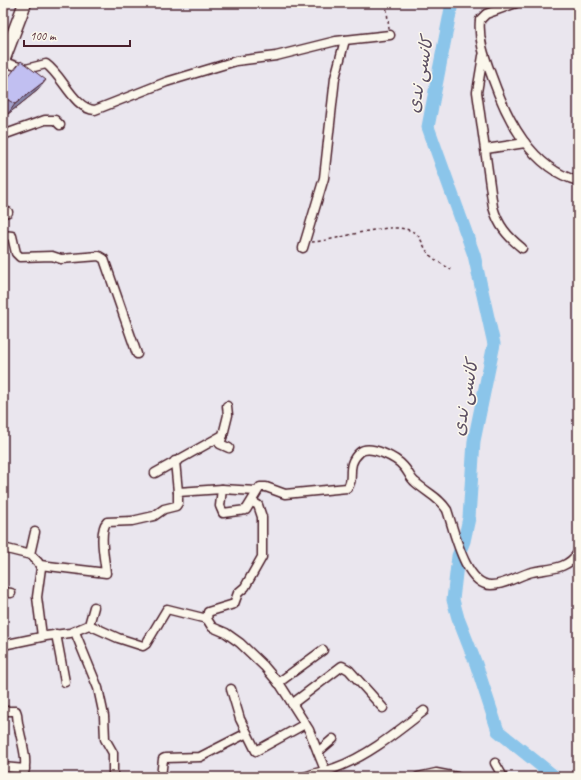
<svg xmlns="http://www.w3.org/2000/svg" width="581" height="780" font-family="Caveat,'Playpen Sans Arabic',sans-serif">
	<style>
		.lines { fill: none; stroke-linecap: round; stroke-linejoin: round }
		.river { stroke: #8bc5ea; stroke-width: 13 }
		.street-casing { stroke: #4a1f2b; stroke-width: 11 }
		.secondary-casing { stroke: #4a1f2b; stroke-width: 15 }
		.path { stroke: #4a1f2b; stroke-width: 1.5; stroke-dasharray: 3 3; stroke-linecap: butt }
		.street { stroke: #fbf7ec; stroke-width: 8 }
		.secondary { stroke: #fbf7ec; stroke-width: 12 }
		.wall { fill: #a6a4cf; stroke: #4a1f2b }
		.shaded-wall { fill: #8786a9; stroke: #4a1f2b }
		.building { fill: #c1bff1; stroke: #4a1f2b }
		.labels { text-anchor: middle; stroke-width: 3; stroke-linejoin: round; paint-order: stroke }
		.water-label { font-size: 18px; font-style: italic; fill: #5e5164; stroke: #fbf7ec }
	</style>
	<rect width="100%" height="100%" fill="#eae6ee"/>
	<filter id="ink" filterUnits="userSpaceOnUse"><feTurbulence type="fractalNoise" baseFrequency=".025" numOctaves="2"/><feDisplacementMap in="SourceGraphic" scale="8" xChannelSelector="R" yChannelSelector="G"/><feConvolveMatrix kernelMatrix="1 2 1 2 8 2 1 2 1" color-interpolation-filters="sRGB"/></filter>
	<g filter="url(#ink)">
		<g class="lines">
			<!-- river -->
			<path class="river" d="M452,3L428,127L474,255L494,344L474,441L469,518L464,541L458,556L453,600L458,618L476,664L498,731L555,777"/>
			<defs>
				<g id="street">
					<path d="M516,3L486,14L480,20C478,40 485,58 492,77C507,119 531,168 578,181"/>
					<path d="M483,56L477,92L493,207C498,225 507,236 522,248"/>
					<path d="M3,62L26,69L46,64C63,76 74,109 95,110L166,82L236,61L276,56L336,41L390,35"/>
					<path d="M3,135L45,120H55L60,125"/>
					<path d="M486,149L525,143"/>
					<path d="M3,213L8,212"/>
					<path d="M3,235L12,236L16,253L20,257L52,256L61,259L99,256L104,259L137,354"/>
					<path d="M303,248L324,178L335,78L345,40"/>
					<path d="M223,435L220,444L229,448"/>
					<path d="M175,461L178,492"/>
					<path d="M155,473L223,435L228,415L227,406"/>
					<path d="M222,489L220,506L223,513L246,510L260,487H266L285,494L347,488C356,479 344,466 360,452C370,444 397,458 404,467C408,471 410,478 415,482C426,492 439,497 447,510C454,530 465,585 491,585C506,585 519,575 532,572C551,568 566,570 578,553"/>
					<path d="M3,548L31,555L38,562L41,568L37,597L42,636"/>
					<path d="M30,554L35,532"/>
					<path d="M40,565L106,573C105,561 98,531 107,522L132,521L154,516L164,509L176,506L178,503V492L222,489L256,491"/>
					<path d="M3,592L11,593"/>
					<path d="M207,619L208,612L234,604L238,593L245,587L262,557V517L258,505L252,502"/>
					<path d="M89,625L94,607"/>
					<path d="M75,632L98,688L104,716L105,739L113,753V776"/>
					<path d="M56,634L65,682"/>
					<path d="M3,645L46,636L70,633L89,625L118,638L143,646L146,644L167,609L207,619L212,627L226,633L240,643L264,666L281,686L309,730L325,770"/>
					<path d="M278,683L323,650"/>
					<path d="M231,689L240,719L256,751L305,724"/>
					<path d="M292,704L342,666L349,670L383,708"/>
					<path d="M3,711H16L17,714C18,736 30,756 23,777"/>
					<path d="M318,752L333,739"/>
					<path d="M495,763L503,777"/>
					<path d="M3,767L25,769"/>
					<path d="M161,777L163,759L165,758L200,757L247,733"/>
					<path d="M305,777C315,772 325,772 335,768C368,756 397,732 424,711"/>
					<path d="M418,777L436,773L457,777"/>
				</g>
				<path id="secondary" d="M3,61L25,3"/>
			</defs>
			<!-- street casing -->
			<use href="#street" class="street-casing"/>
			<!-- secondary casing -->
			<use href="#secondary" class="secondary-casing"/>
			<!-- path -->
			<g class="path">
				<path d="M386,3L389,29"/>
				<path d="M312,242C338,241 394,218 415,233C422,238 423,247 429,254C434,260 444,265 451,270"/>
			</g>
			<!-- street -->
			<use href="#street" class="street"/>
			<!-- secondary -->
			<use href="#secondary" class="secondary"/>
		</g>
		<!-- wall -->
		<path class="wall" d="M3,84L38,90L8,114L3,111Z"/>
		<!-- shaded-wall -->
		<path class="shaded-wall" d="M46,80L38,90L8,114L15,104Z"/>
		<!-- building -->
		<path class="building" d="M21,61L46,80L15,104L3,97V84Z"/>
	</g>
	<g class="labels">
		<!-- water labels -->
		<g class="water-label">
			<text transform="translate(420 75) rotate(-79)" y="6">کانسی ندی</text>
			<text transform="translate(465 398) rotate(-79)" y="6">کانسی ندی</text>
		</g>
	</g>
	<!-- margin -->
	<rect width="581" height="780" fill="none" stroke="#fbf7ec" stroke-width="16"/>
	<rect x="8" y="8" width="565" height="764" fill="none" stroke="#4a1f2b" stroke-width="1.5" filter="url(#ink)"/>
	<!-- scale -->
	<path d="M24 40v6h106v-6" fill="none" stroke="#4a1f2b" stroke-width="2"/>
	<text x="30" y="40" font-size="12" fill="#4a1f2b" stroke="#fbf7ec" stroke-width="3" paint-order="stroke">100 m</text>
</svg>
